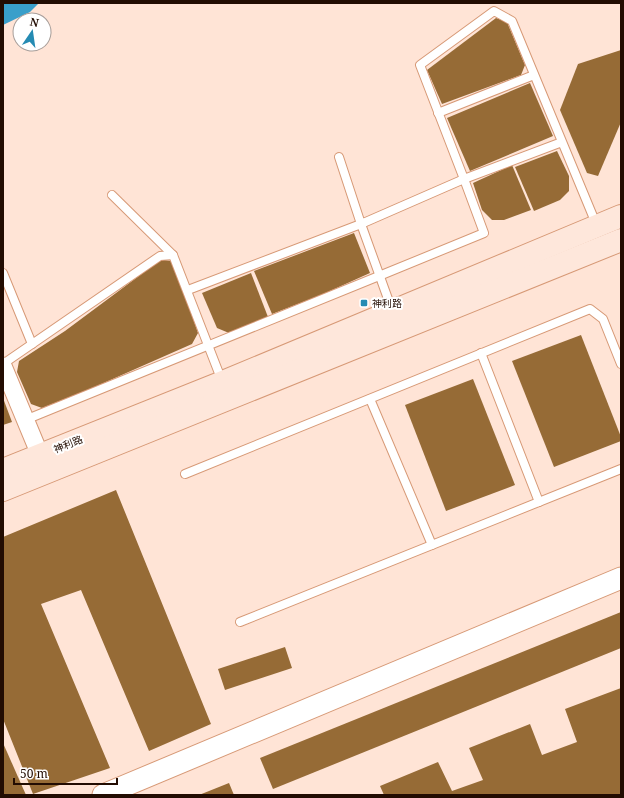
<svg xmlns="http://www.w3.org/2000/svg" width="624" height="798" font-family="'Noto Serif','Noto Sans SC',serif">
	<style>
		.water { fill: #399fca }
		.building { fill: #966b36 }
		.lines { fill: none; stroke-linecap: round; stroke-linejoin: round }
		.service-casing { stroke: #d79976; stroke-width: 10 }
		.minor-casing { stroke: #d79976; stroke-width: 19 }
		.tertiary-casing { stroke: #d79976; stroke-width: 23 }
		.secondary-casing { stroke: #d79976; stroke-width: 24 }
		.service { stroke: #fff; stroke-width: 8 }
		.minor { stroke: #fff; stroke-width: 17 }
		.tertiary { stroke: #fff; stroke-width: 21 }
		.secondary { stroke: #fee7db; stroke-width: 22 }
		.poi-dot { fill: #258bb3; stroke: #fff; stroke-width: 1.5 }
		.labels { text-anchor: middle; stroke-width: 4; stroke-linejoin: round; paint-order: stroke }
		.poi-label { font-size: 10px; fill: #220c02; stroke: #fff; text-anchor: start }
		.street-label { font-size: 10px; fill: #220c02; stroke: #fff }
	</style>
	<rect width="100%" height="100%" fill="#ffe4d6"/>
	<!-- water -->
	<path class="water" d="M3,3H39L30,12L3,25Z"/>
	<!-- building -->
	<g class="building">
		<path d="M496,18L507,22L525,65L521,75L442,104L427,70Z"/>
		<path d="M621,50V122L598,176L587,173L560,110L578,64Z"/>
		<path d="M530,83L553,136L470,171L447,118Z"/>
		<path d="M557,151L569,176V191L560,200L534,211L515,167Z"/>
		<path d="M512,165L531,210L504,220H492L482,210L473,183Z"/>
		<path d="M354,233L370,273L321,295L272,314L254,271Z"/>
		<path d="M164,260L171,261L174,266L196,327L198,333L192,344L90,389L42,408L31,404L17,372L19,361L65,331L159,261Z"/>
		<path d="M251,273L268,317L229,333L217,328L202,293Z"/>
		<path d="M581,335L621,437V441L554,467L512,361Z"/>
		<path d="M473,379L515,485L446,511L405,405Z"/>
		<path d="M3,398L12,422L3,425Z"/>
		<path d="M116,490L211,724L149,751L81,590L41,604L110,768L33,794L3,719V537Z"/>
		<path d="M621,612V648L273,789L260,758Z"/>
		<path d="M285,647L292,668L225,690L218,669Z"/>
		<path d="M621,688V795H384L380,786L438,762L452,791L483,780L469,748L530,724L542,755L577,742L565,709Z"/>
		<path d="M3,743L26,795H3Z"/>
		<path d="M229,783L234,795H199Z"/>
	</g>
	<g class="lines">
		<defs>
			<g id="service">
				<path d="M438,113L534,75"/>
				<path d="M562,142L464,179L420,65L494,11L512,21L597,226"/>
				<path d="M112,195L173,255"/>
				<path d="M3,273L32,344"/>
				<path d="M188,290L361,224L392,310"/>
				<path d="M481,353L539,502"/>
				<path d="M3,364L160,256L173,255L222,381"/>
				<path d="M370,399L432,545"/>
				<path d="M25,420L379,276L484,233L464,179L361,224L339,157"/>
				<path d="M185,474L590,309L603,319L621,364"/>
				<path d="M240,622L621,469"/>
			</g>
			<path id="minor" d="M3,366L40,455"/>
			<path id="tertiary" d="M103,795L621,578"/>
			<g id="secondary">
				<path d="M3,470L223,382L621,216"/>
				<path d="M3,490L621,240"/>
			</g>
		</defs>
		<!-- service casing -->
		<use href="#service" class="service-casing"/>
		<!-- minor casing -->
		<use href="#minor" class="minor-casing"/>
		<!-- tertiary casing -->
		<use href="#tertiary" class="tertiary-casing"/>
		<!-- secondary casing -->
		<use href="#secondary" class="secondary-casing"/>
		<!-- service -->
		<use href="#service" class="service"/>
		<!-- minor -->
		<use href="#minor" class="minor"/>
		<!-- tertiary -->
		<use href="#tertiary" class="tertiary"/>
		<!-- secondary -->
		<use href="#secondary" class="secondary"/>
	</g>
	<!-- markers -->
	<rect class="poi-dot" x="360" y="299" width="8" height="8" rx="2"/>
	<g class="labels">
		<!-- poi labels -->
		<g class="poi-label">
			<text x="372" y="307">神利路</text>
		</g>
		<!-- street labels -->
		<g class="street-label">
			<text transform="translate(68 444) rotate(-22)" y="4">神利路</text>
		</g>
	</g>
	<!-- border -->
	<rect width="624" height="798" fill="none" stroke="#220c02" stroke-width="8"/>
	<!-- north arrow -->
	<g transform="translate(32 32) rotate(13)"><circle r="19" fill="#ffffff" stroke="#a79e9a"/>
	<path d="M0-3L7 15L0 10L-7 15Z" fill="#258bb3"/>
	<text y="-6" font-size="11" font-weight="bold" text-anchor="middle" fill="#220c02">N</text>
	</g>
	<!-- scale -->
	<path d="M14 778v6h103v-6" fill="none" stroke="#220c02" stroke-width="2"/>
	<text x="20" y="778" font-size="12" fill="#220c02" stroke="#ffffff" stroke-width="3" paint-order="stroke">50 m</text>
</svg>
